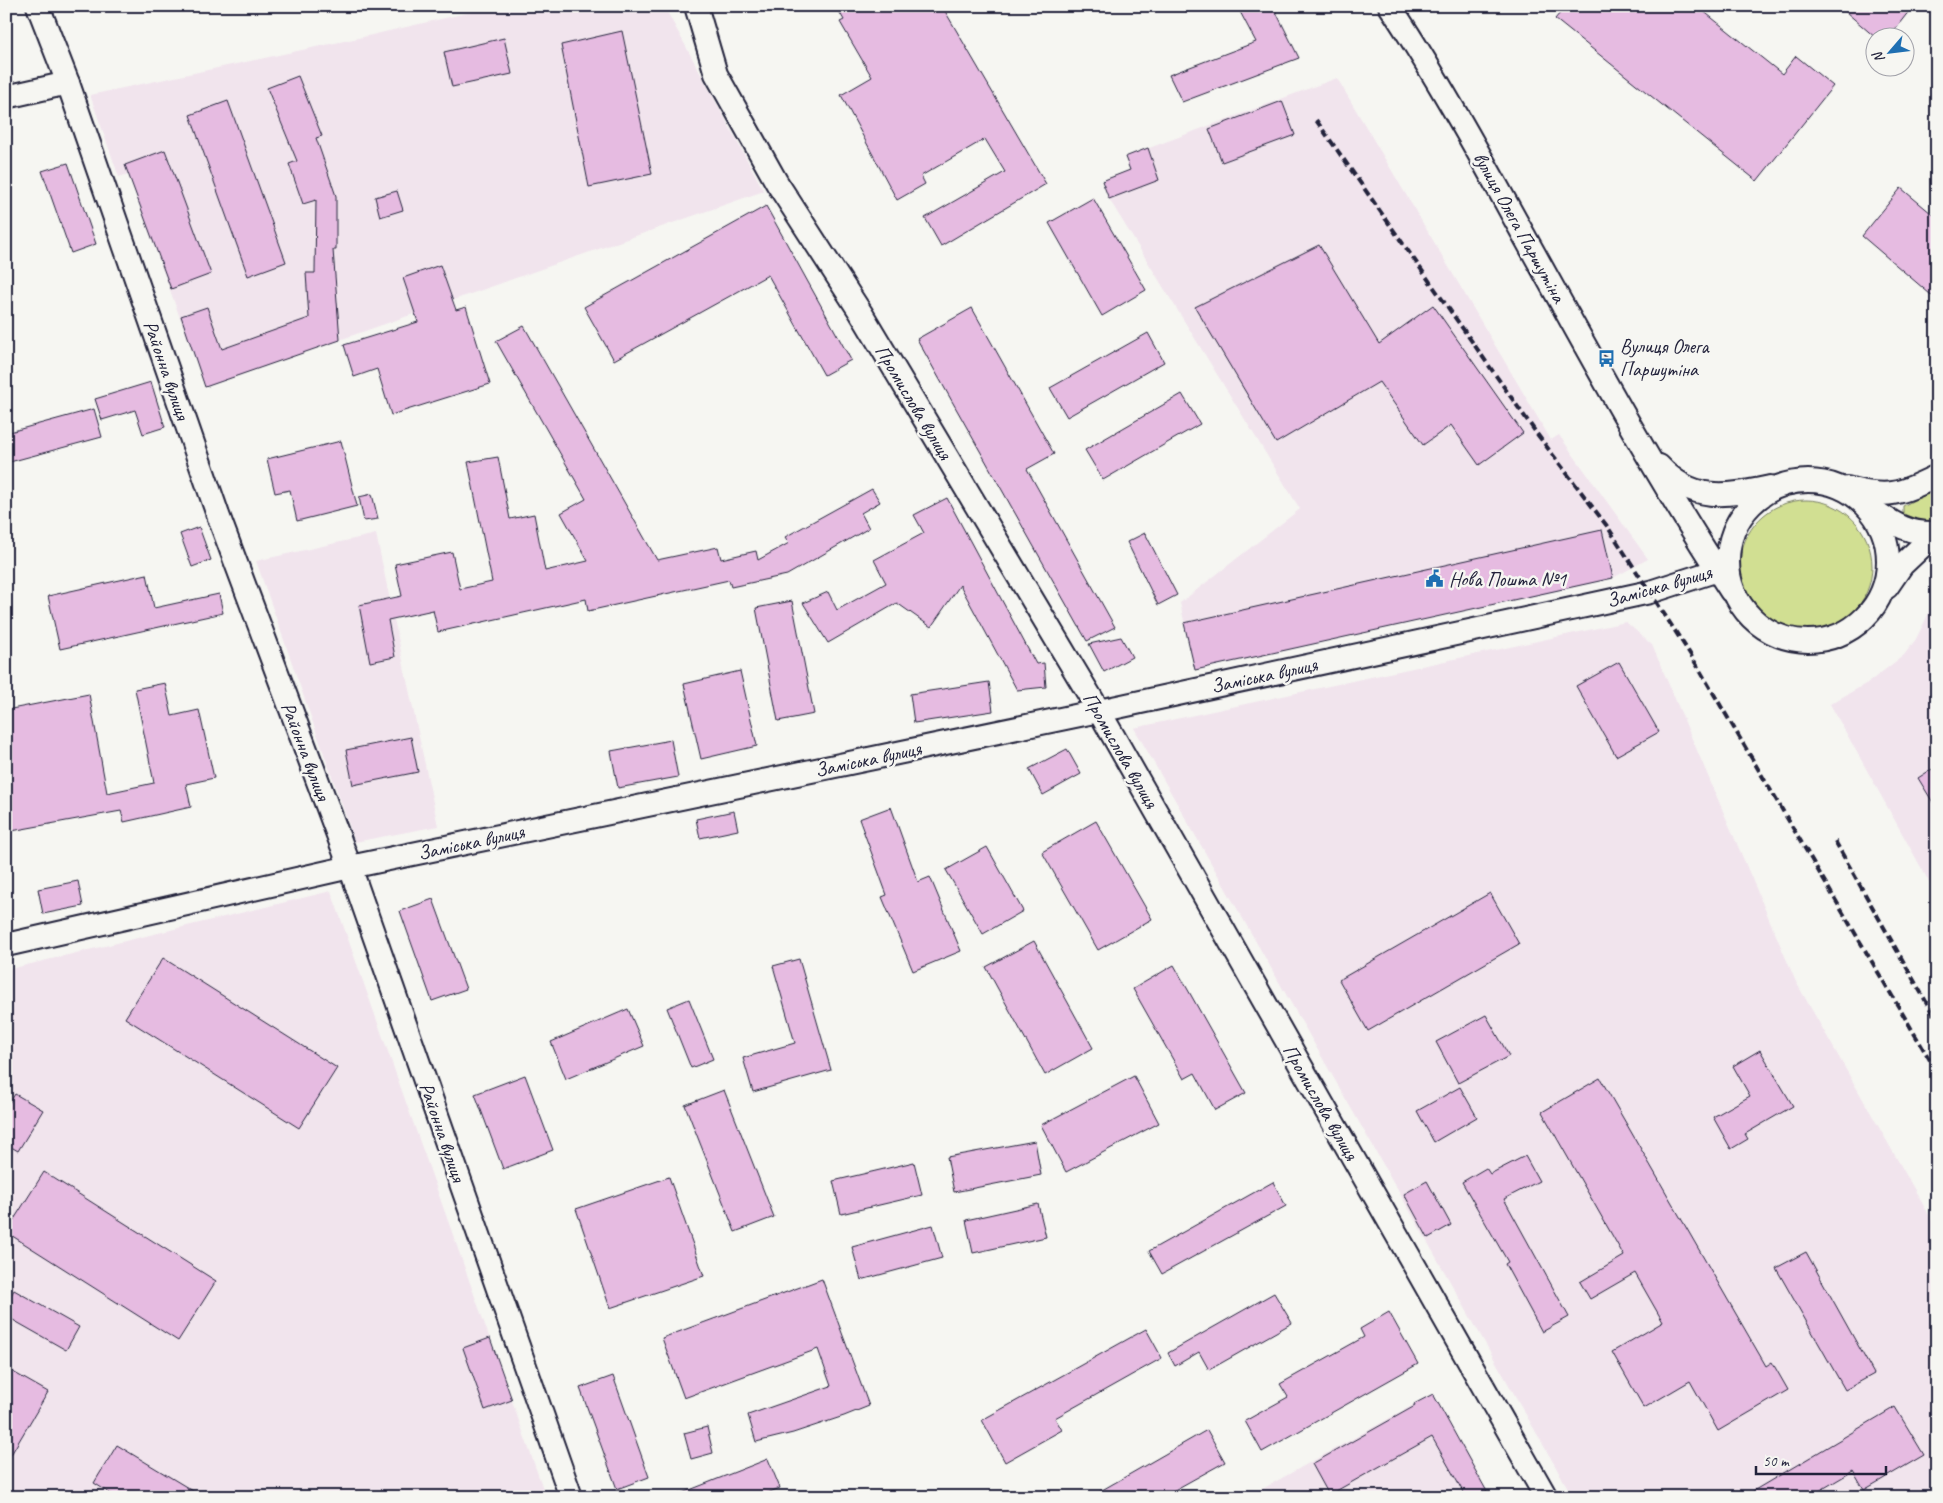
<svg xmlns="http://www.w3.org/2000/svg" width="1943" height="1503" font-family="Caveat,sans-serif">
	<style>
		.built { fill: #f1e4ed }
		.green { fill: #d1df92; stroke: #7a8066 }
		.building { fill: #e6bbe1; stroke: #22223b }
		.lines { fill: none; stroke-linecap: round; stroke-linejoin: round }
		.minor-casing { stroke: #22223b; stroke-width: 26 }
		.minor { stroke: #f6f6f2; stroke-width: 22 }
		.rail { stroke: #22223b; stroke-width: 4; stroke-dasharray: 8 4; stroke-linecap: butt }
		.labels { text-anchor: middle; stroke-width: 5; stroke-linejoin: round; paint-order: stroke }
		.street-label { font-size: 20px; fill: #22223b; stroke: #f6f6f2 }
		.poi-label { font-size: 20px; fill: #22223b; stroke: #f6f6f2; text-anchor: start }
	</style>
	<rect width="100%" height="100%" fill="#f6f6f2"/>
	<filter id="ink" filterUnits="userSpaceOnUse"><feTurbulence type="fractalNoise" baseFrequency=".02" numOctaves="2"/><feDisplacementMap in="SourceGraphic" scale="10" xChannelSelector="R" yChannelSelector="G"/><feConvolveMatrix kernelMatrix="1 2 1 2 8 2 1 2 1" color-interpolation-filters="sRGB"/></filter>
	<g filter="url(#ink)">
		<!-- built -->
		<g class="built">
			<path d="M497,6H664L764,191L205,387L128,174L119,177L90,95L363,37Z"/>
			<path d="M1337,78L1551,440L1559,435L1648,559L1613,578L1195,670L1180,603L1300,509L1109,199L1102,181L1130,170L1125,157Z"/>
			<path d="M376,534L438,826L355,842L256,561Z"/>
			<path d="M1937,586V896L1830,704L1869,682L1904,655L1916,639L1927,617Z"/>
			<path d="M1626,622L1652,645L1796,982L1937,1229V1497H1573L1134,728Z"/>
			<path d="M331,891L546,1497H6V970Z"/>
			<path d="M1433,1394L1490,1497H1248Z"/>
		</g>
		<!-- green -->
		<g class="green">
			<path d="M1937,488V525L1906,519L1903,514V506Z"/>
			<circle cx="1806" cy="566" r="66"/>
		</g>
		<!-- building -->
		<g class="building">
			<path d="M836,6H942L1046,184L941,246L925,218L1005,172L985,139L921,176L925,184L897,200L841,95L872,77L840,22L844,20Z"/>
			<path d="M1237,6H1273L1299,58L1182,102L1169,75L1256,42Z"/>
			<path d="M1566,6H1697L1782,74L1796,56L1833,86L1757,181L1555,19Z"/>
			<path d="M1839,6H1913L1888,38H1876Z"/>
			<path d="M622,31L652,174L589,187L561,45Z"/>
			<path d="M504,38L512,74L452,87L444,52Z"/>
			<path d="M298,76L322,136L316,138L336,196V250H333L340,340L205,387L181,316L207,307L222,349L309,318L306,273H315L316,200L303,204L289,164L297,161L267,88Z"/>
			<path d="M228,101L286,262L248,276L190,115Z"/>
			<path d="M1282,101L1295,135L1222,162L1209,129Z"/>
			<path d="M1148,148L1159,180L1109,199L1102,181L1130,170L1125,157Z"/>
			<path d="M165,150L211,274L171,289L125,165Z"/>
			<path d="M68,163L96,244L71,253L42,171Z"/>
			<path d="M1901,188L1937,218V300L1862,236Z"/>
			<path d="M397,191L403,210L380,217L375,197Z"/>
			<path d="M1093,198L1146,290L1102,316L1049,223Z"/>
			<path d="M766,206L851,360L824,375L768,275L614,360L584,307Z"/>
			<path d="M1319,245L1379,344L1433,305L1523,433L1479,465L1451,425L1423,445L1379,382L1276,443L1195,307Z"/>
			<path d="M440,265L456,310L466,307L490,384L391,415L377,369L354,377L344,345L418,322L403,278Z"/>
			<path d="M972,308L1054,454L1027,469L1115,627L1087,641L917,339Z"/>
			<path d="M524,326L657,560L718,547L721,559L756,551L758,560L789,543L785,537L872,489L880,502L861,513L869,528L787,575L731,587L729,580L588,611L586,599L438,632L433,610L388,620L395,657L370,662L359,605L402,596L395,564L452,552L460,589L492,582L468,462L498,457L510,519L534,514L545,571L588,561L561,513L586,499L496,341Z"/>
			<path d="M1148,333L1164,362L1067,417L1050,388Z"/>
			<path d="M151,382L165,427L143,434L135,410L102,420L95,399Z"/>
			<path d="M1182,394L1200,424L1103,480L1085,450Z"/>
			<path d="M94,409L102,437L6,463V433Z"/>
			<path d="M341,441L357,506L297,521L290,490L275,493L267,459Z"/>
			<path d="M372,494L378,519L364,521L359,497Z"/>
			<path d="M947,498L1036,664L1044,663L1046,687L1017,690L960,585L931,627L897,603L828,643L803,603L828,592L837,610L886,583L874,560L924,533L914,515Z"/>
			<path d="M199,527L211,560L192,567L180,534Z"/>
			<path d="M1602,530L1613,578L1195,670L1184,623Z"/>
			<path d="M1145,533L1177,595L1158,605L1127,542Z"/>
			<path d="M147,574L154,608L219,594L223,613L60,649L48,596Z"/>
			<path d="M792,601L814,714L778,721L756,608Z"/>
			<path d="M1121,637L1132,657L1104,672L1089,644Z"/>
			<path d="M1619,662L1659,732L1616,756L1576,686Z"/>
			<path d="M740,671L757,746L701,759L684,684Z"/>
			<path d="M989,682L993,711L914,723L910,694Z"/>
			<path d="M165,683L172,716L199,710L214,778L186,784L191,807L124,822L121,811L6,832V710L89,694L107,793L154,783L135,689Z"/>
			<path d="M411,737L418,772L353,785L346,750Z"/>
			<path d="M671,740L678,777L618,788L611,751Z"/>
			<path d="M1067,749L1081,774L1043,795L1029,769Z"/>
			<path d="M1932,769L1937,777V809L1918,778Z"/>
			<path d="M891,807L918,882L930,877L961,951L913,971L882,897L887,895L859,819Z"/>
			<path d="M734,811L738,830L700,838L696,819Z"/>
			<path d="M1096,821L1152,919L1098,950L1042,852Z"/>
			<path d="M987,847L1023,911L983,934L946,870Z"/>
			<path d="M78,881L83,906L43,914L38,889Z"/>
			<path d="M1490,893L1519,944L1368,1031L1339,980Z"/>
			<path d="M433,899L466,989L432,1001L400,911Z"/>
			<path d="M1034,941L1093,1048L1045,1075L986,967Z"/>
			<path d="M163,958L337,1068L299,1128L125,1018Z"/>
			<path d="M799,959L831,1070L753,1092L743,1058L795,1043L773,966Z"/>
			<path d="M1174,965L1246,1093L1215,1110L1195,1073L1184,1079L1133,989Z"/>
			<path d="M689,999L713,1059L691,1068L667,1008Z"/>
			<path d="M628,1009L644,1046L566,1079L551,1042Z"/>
			<path d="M1486,1015L1509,1056L1458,1083L1436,1042Z"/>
			<path d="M1760,1050L1793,1106L1745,1134L1748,1139L1731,1149L1713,1117L1750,1096L1733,1066Z"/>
			<path d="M525,1075L553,1150L503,1169L475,1094Z"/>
			<path d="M1134,1076L1159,1123L1066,1172L1041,1125Z"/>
			<path d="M1600,1078L1766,1366L1772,1362L1788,1390L1718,1431L1690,1381L1644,1408L1612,1352L1663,1322L1635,1273L1590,1299L1580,1282L1624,1256L1542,1112Z"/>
			<path d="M1460,1087L1477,1117L1434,1142L1417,1111Z"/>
			<path d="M724,1090L774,1217L735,1232L685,1105Z"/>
			<path d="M15,1094L43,1110L18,1151L6,1144V1108Z"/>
			<path d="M1035,1141L1041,1175L954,1192L947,1157Z"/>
			<path d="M1525,1156L1539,1181L1504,1199L1569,1317L1542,1332L1505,1264L1508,1262L1462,1182L1486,1168L1490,1174Z"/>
			<path d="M914,1162L922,1195L841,1214L833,1181Z"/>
			<path d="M44,1172L216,1281L178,1341L6,1232Z"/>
			<path d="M669,1177L704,1276L610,1308L576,1209Z"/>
			<path d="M1427,1181L1451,1225L1428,1238L1404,1194Z"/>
			<path d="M1273,1182L1286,1206L1162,1274L1149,1251Z"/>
			<path d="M1038,1204L1046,1237L973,1253L966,1220Z"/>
			<path d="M933,1225L942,1258L861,1280L852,1247Z"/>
			<path d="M1806,1252L1874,1374L1845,1390L1776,1268Z"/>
			<path d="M822,1279L869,1406L844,1416L793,1433L756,1442L748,1415L831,1386L818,1349L684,1398L662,1338Z"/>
			<path d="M14,1290L79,1327L66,1350L6,1316V1304Z"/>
			<path d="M1274,1293L1292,1323L1209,1370L1199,1352L1175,1366L1168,1353Z"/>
			<path d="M1389,1312L1418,1364L1262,1452L1245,1421L1288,1397L1280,1384L1364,1337L1360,1329Z"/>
			<path d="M1146,1329L1162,1358L1055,1418L1062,1430L1005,1462L982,1420Z"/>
			<path d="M490,1338L512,1400L485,1410L463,1348Z"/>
			<path d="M6,1368L48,1392L6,1463Z"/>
			<path d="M613,1376L649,1477L617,1489L580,1388Z"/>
			<path d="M1433,1394L1490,1497H1466L1432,1437L1329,1495L1312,1464L1415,1406L1414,1404Z"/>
			<path d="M1895,1407L1924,1455L1864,1490L1853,1471L1809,1497H1743Z"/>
			<path d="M707,1427L713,1453L691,1459L684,1433Z"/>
			<path d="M1207,1430L1225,1462L1162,1497H1090Z"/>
			<path d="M117,1445L203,1497H116L94,1483Z"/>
			<path d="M768,1459L780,1488L757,1497H672Z"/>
		</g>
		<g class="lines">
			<defs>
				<g id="minor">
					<path d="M38,6L68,83L218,515L350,867L571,1497"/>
					<path d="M696,6L716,74L777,183L861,313L1099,711L1546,1497"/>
					<path d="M1390,6C1434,72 1473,142 1511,212C1582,340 1651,469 1731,591"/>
					<path d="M6,97L68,83"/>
					<path d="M1659,466C1693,503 1726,496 1770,487"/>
					<circle cx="1808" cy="561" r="80"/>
					<path d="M1847,488C1889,499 1899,494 1937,476"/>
					<path d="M1870,508C1893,523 1907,534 1935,533"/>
					<path d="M1887,587L1902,565L1937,532"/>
					<path d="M6,945L350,867L1099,711L1650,592L1718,570L1726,563"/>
				</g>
			</defs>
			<!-- minor casing -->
			<use href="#minor" class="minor-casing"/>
			<!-- minor -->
			<use href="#minor" class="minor"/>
			<!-- rail -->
			<g class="rail">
				<path d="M1316,120L1537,434L1607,526L1692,657L1937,1072"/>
				<path d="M1835,841L1937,1021"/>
			</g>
		</g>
	</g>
	<!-- icons -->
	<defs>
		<symbol id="bus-bare" viewBox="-9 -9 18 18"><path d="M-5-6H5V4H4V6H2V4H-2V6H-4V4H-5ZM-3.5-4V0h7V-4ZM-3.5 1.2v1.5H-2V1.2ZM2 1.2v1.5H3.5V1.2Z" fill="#1f6fb2" stroke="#f6f6f2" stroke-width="2.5" paint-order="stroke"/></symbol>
		<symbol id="civic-bare" viewBox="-9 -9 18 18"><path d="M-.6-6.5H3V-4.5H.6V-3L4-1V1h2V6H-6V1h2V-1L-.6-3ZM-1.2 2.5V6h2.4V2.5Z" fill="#1f6fb2" stroke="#f6f6f2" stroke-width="2.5" paint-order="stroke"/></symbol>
	</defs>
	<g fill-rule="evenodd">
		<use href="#bus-bare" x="1594" y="346" width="25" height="25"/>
		<use href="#civic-bare" x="1422" y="566" width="25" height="25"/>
	</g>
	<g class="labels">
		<!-- street labels -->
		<g class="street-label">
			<text transform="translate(1520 227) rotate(61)" y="7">вулиця Олега Паршутіна</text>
			<text transform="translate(167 370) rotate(71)" y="7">Районна вулиця</text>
			<text transform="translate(914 402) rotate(59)" y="7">Промислова вулиця</text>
			<text transform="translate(1659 586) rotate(-16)" y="7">Заміська вулиця</text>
			<text transform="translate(1264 675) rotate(-12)" y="7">Заміська вулиця</text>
			<text transform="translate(1121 750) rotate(60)" y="7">Промислова вулиця</text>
			<text transform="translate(306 751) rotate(69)" y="7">Районна вулиця</text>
			<text transform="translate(868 759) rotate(-12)" y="7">Заміська вулиця</text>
			<text transform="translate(471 842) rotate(-12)" y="7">Заміська вулиця</text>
			<text transform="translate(1321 1102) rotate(60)" y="7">Промислова вулиця</text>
			<text transform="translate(443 1132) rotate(71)" y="7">Районна вулиця</text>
		</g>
		<!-- poi labels -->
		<g class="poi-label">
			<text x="1620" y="353">Вулиця Олега<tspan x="1620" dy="23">Паршутіна</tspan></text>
			<text x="1449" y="586">Нова Пошта №1</text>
		</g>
	</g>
	<!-- margin -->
	<rect width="1943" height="1503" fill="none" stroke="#f6f6f2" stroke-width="25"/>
	<rect x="12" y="12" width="1918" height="1478" fill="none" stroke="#22223b" stroke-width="2" filter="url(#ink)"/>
	<!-- north arrow -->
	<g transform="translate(1890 52) rotate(242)"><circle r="24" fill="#f6f6f2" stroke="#a1a1a9"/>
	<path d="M0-4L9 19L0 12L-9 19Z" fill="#1f6fb2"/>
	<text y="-8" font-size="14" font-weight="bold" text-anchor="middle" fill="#22223b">N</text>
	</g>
	<!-- scale -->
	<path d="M1756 1466v8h130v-8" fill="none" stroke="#22223b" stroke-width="2.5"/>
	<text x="1763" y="1466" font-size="15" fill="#22223b" stroke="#f6f6f2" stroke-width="4" paint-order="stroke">50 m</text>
</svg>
